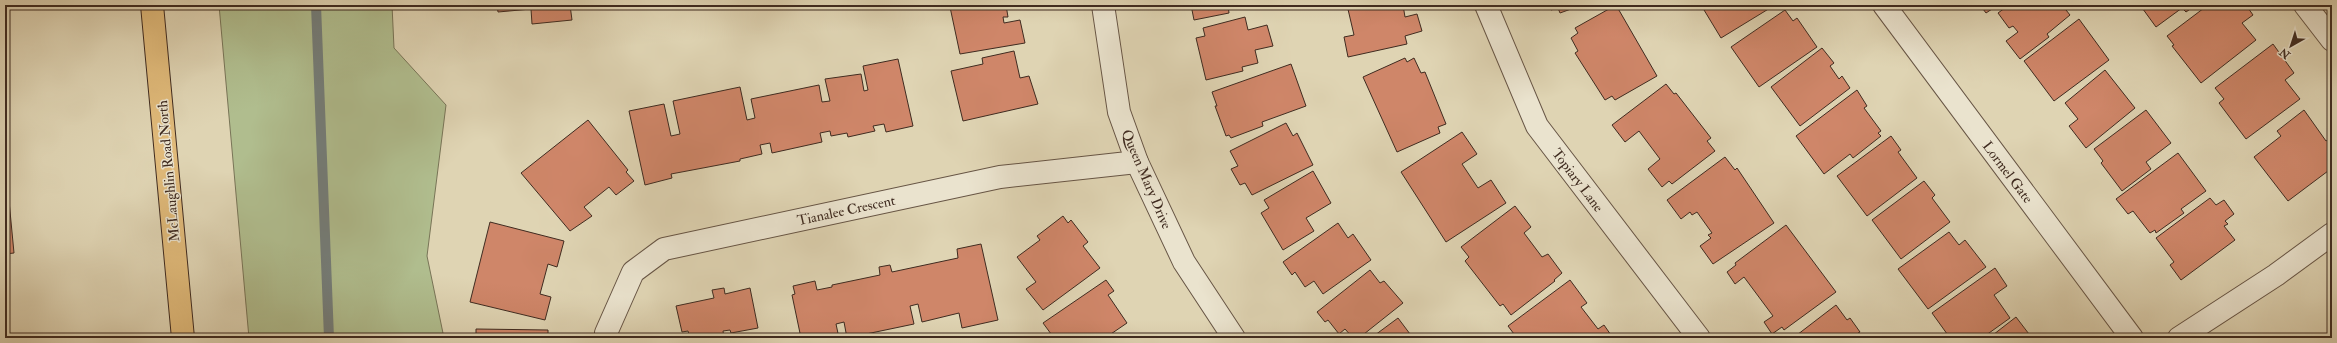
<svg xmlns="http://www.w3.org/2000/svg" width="2337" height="343" font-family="'IM FELL Double Pica',serif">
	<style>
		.green { fill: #b0bd8e; stroke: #787457 }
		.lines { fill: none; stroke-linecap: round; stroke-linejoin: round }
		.stream { stroke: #747e7b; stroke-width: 10 }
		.building { fill: #cf8669; stroke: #3f2b20 }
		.minor-casing { stroke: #675545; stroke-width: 24 }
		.major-casing { stroke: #3f2b20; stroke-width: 24 }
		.minor { stroke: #eae3ce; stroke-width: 22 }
		.major { stroke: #e0ba7a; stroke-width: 22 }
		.labels { text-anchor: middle; stroke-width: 3; stroke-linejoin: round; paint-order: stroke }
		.street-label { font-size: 14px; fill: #3f2b20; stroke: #eae3ce }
	</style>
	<rect width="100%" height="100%" fill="#dfd4b3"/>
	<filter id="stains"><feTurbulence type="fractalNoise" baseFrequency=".005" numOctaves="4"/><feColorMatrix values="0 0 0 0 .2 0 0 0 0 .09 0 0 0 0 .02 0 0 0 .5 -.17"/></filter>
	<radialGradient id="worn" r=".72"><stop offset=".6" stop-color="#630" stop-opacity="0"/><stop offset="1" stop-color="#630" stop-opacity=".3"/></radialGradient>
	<!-- green -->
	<path class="green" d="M219,5H392L394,48L446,105L427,256L444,338H249Z"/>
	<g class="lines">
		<!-- stream -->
		<path class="stream" d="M316,5L329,338"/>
	</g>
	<!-- building -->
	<g class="building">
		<path d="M497,5H570L572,20L532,24L531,9L498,12Z"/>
		<path d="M961,5H1006L1008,17H1003L1004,23L1020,20L1025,43L960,54L950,7Z"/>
		<path d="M1191,5H1228L1229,13L1194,20Z"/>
		<path d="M1347,5H1403L1405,17L1417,14L1422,31L1405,36L1407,44L1348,57L1344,37L1354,35Z"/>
		<path d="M1549,5H1582L1560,13L1558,8L1551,10Z"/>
		<path d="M1616,5L1657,76L1615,100L1612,96L1605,100L1575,53L1578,51L1571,38L1578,33L1575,28Z"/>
		<path d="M1701,5H1775L1721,38Z"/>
		<path d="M1980,5H1998L1986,13Z"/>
		<path d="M2009,5H2062L2070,15L2047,34L2049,37L2020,59L2006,41L2018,32L2013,26L2009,28L1998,13Z"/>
		<path d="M2140,5H2196L2186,12L2182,8L2156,27Z"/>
		<path d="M2208,5H2246L2253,15L2242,23L2256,40L2201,83L2172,46L2174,45L2167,36Z"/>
		<path d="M1785,10L1793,21L1797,18L1817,47L1759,87L1731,47Z"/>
		<path d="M1245,17L1248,30L1267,25L1273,46L1255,50L1258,63L1242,67L1243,71L1206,80L1196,38L1205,36L1203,28Z"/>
		<path d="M2079,19L2109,60L2054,101L2024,61Z"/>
		<path d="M2273,44L2294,73L2285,80L2300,99L2246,139L2219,103L2224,99L2215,88Z"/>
		<path d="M1822,48L1834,63L1830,66L1839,79L1842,76L1850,88L1800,126L1771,87Z"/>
		<path d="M1014,51L1020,78L1029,76L1038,104L963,121L951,71L983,64L982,58Z"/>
		<path d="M1405,58L1407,62L1414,58L1421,73L1425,72L1446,124L1438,127L1440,133L1397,152L1363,77Z"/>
		<path d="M898,59L913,126L886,132L884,124L873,126L875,131L848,137L847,133L831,136L830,131L820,133L822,142L772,153L770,143L760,145L762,154L740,159V161L671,174L672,178L645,185L629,111L664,104L671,136L680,134L673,101L740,87L747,120L755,118L751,99L819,85L822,102L830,101L825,79L861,74L864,91L868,90L863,66Z"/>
		<path d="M1291,64L1306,106L1262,122L1263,126L1231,138L1229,135L1226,136L1215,106H1217L1212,92Z"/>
		<path d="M2105,70L2135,108L2086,148L2069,126L2078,119L2065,103Z"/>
		<path d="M1666,84L1674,94L1676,93L1711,138L1707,141L1715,151L1672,184L1669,181L1662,187L1648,169L1660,159L1639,131L1625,142L1612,125Z"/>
		<path d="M1857,90L1867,106L1864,108L1881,131L1878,133L1881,136L1853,158L1850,154L1824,174L1796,136Z"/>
		<path d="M2146,110L2171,143L2146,162L2151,169L2122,191L2101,163L2103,161L2094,149Z"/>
		<path d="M2304,110L2326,141L2332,137V168L2288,201L2254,157L2281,136L2277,131Z"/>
		<path d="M588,120L628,170L626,172L634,181L616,195L609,187L584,207L592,216L570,231L521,173Z"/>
		<path d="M1286,123L1293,136L1297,133L1313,165L1252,195L1245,183L1240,185L1231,169L1238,166L1230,151Z"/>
		<path d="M1462,132L1477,154L1462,164L1478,188L1491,180L1506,203L1446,242L1401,172Z"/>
		<path d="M1891,136L1901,150L1898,152L1917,178L1867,216L1837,176Z"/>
		<path d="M2178,153L2206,191L2181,209L2184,213L2156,233L2155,230L2150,233L2133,211L2128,214L2116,199Z"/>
		<path d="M1725,157L1735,170L1737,168L1774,223L1713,264L1700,246L1711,238L1708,235L1712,233L1697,212L1692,215L1690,212L1681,219L1667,200Z"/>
		<path d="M5,159L14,253L5,254Z"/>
		<path d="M1313,171L1331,203L1306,218L1314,231L1283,250L1261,213L1269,208L1264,200Z"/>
		<path d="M1924,181L1935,195L1932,198L1950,222L1901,259L1872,220Z"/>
		<path d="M2210,198L2216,205L2224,200L2234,214L2225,221L2228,224L2224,226L2235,240L2181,280L2170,265L2174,262L2156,238Z"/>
		<path d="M1515,206L1531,227L1524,233L1542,257L1548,254L1562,273L1554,280L1555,281L1511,315L1503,304L1500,306L1465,261L1469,257L1461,247Z"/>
		<path d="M1063,216L1068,223L1071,220L1088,242L1083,246L1100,268L1043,310L1026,289L1036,282L1017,257L1040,240L1037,236Z"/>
		<path d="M490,222L564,241L557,267L548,264L540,294L551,297L545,320L470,302Z"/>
		<path d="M1338,223L1348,238L1353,234L1371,260L1323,294L1314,281L1305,287L1295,272L1292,275L1283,262Z"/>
		<path d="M1786,225L1836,292L1784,330L1782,327L1772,334L1764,322L1773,316L1744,277L1735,284L1727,272L1736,265L1735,263Z"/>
		<path d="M1949,232L1959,245L1965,240L1986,267L1928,309L1898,269Z"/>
		<path d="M981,244L998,320L962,328L959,313L922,322L918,304L910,306L914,324L847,338L844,322L836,324L839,338H801L792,295L795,294L793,286L815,281L817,290L832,287V285L880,275L879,267L890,265L892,272L958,258L957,249Z"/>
		<path d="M1995,268L2007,286L1994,295L2010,318L1982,338H1950L1932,313Z"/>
		<path d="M1370,270L1380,283L1384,281L1403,303L1359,338H1353L1345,329L1339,334L1328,320L1325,322L1317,312Z"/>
		<path d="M1106,280L1114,291L1108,295L1127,323L1105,338H1054L1043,323Z"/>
		<path d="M1570,280L1587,303L1581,307L1598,329L1604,325L1613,338H1517L1508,326Z"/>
		<path d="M724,288L725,294L750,288L758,328L731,333L730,330L723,331L724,338H690L688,331L682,332L676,306L714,298L712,290Z"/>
		<path d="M1836,305L1847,320L1850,318L1860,332L1858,333L1862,338H1793Z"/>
		<path d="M2016,317L2032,338H1989Z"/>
		<path d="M1398,318L1413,338H1371Z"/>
		<path d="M476,329L548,330V336H558V338H476Z"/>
	</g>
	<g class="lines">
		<defs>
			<g id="minor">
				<path d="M1103,5L1119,112L1137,162L1184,262L1234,338"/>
				<path d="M1486,5L1537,126L1699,338"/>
				<path d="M1884,5L2132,338"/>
				<path d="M2305,5L2332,40"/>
				<path d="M607,338L606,333L633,272L664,249L1000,177L1137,162"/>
				<path d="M2179,338L2276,275L2332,234"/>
			</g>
			<path id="major" d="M152,5L183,338"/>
		</defs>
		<!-- minor casing -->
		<use href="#minor" class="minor-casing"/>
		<!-- major casing -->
		<use href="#major" class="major-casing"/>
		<!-- minor -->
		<use href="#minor" class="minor"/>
		<!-- major -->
		<use href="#major" class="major"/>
	</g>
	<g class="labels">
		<!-- street labels -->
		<g class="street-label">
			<text transform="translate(168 171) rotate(-95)" y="5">McLaughlin Road North</text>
			<text transform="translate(2008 172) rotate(53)" y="5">Lormel Gate</text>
			<text transform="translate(1147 179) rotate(67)" y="5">Queen Mary Drive</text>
			<text transform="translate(1578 180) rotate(53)" y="5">Topiary Lane</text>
			<text transform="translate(846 210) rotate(-12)" y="5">Tianalee Crescent</text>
		</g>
	</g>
	<!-- margin -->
	<rect width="2337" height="343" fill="none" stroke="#dfd4b3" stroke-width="20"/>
	<rect x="6" y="6" width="2325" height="331" fill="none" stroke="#3f2b20" stroke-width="2"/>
	<rect x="10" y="10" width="2317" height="323" fill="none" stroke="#3f2b20"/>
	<!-- north arrow -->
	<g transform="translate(2291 46) rotate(219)" stroke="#eae3ce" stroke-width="3" paint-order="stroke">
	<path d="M0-3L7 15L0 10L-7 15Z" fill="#3f2b20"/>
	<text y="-6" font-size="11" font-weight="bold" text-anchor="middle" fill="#3f2b20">N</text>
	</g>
	<rect width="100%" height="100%" filter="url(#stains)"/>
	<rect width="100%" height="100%" fill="url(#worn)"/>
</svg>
